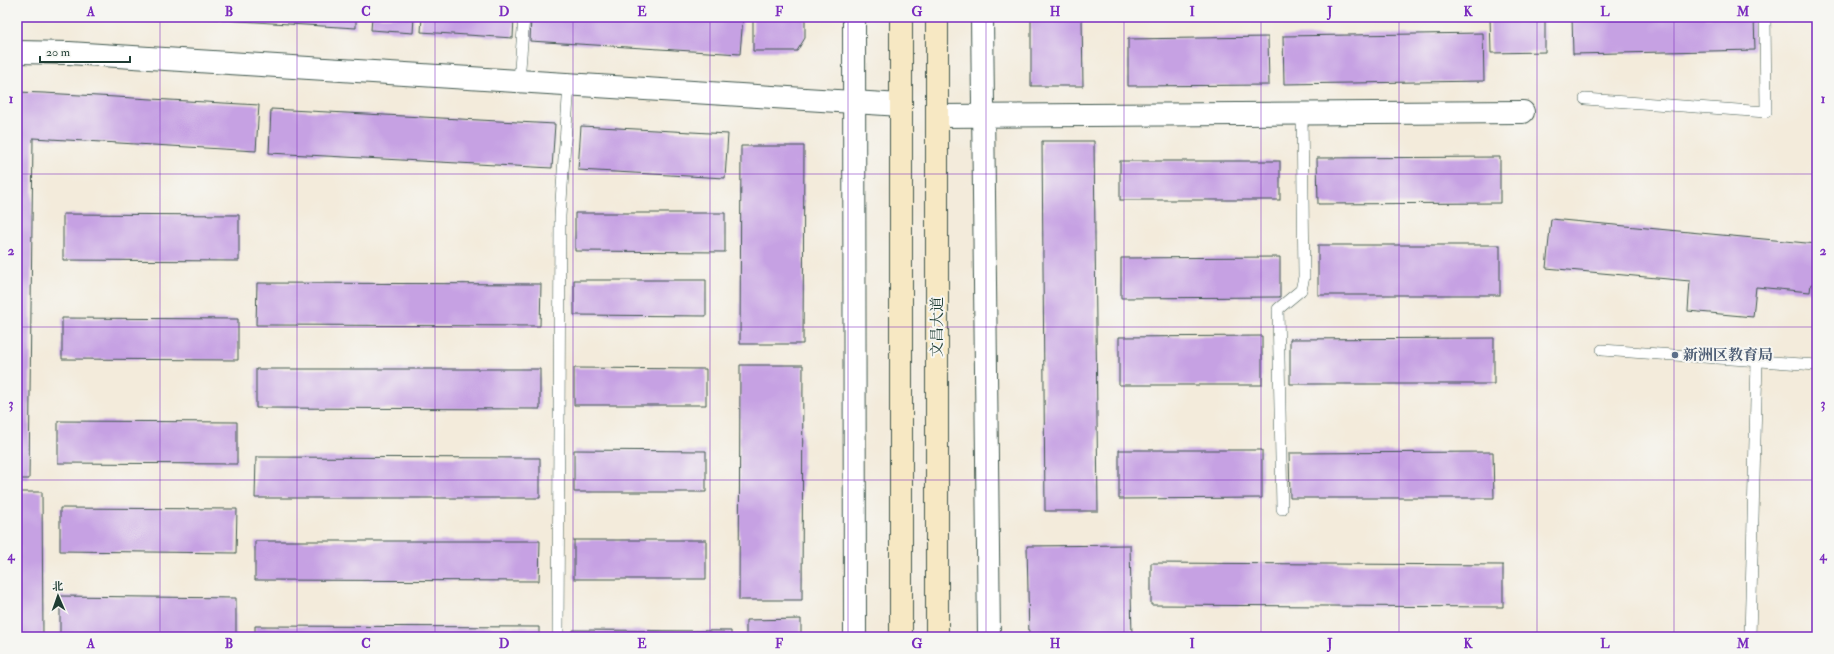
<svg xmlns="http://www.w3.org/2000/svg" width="1834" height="654" font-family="'IM FELL Double Pica','Noto Serif SC',serif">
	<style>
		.building { fill: #c6a1e3 }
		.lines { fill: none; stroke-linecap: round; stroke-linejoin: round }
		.lane-casing { stroke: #3f574d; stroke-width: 12 }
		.street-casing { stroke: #3f574d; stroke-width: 24 }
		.secondary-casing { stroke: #3f574d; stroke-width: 24 }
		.lane { stroke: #fff; stroke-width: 11 }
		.street { stroke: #fff; stroke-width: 22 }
		.secondary { stroke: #f7e8c3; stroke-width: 22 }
		.grid { fill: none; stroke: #7b2cbf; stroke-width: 1; stroke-opacity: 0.55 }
		.service-dot { fill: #5c6f8a; stroke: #f6f6f2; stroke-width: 1.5 }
		.labels { text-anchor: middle; stroke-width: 4; stroke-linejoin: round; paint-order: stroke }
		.street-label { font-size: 15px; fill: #1f3d34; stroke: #f6f6f2 }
		.service-label { font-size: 15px; font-weight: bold; fill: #4e5e75; stroke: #f6f6f2; text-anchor: start }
		.neatline { fill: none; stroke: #7b2cbf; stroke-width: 1.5 }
		.grid-label { font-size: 13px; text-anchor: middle; font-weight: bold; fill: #7b2cbf }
	</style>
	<rect width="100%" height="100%" fill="#f6f6f2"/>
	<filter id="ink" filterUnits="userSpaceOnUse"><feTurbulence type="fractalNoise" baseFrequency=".025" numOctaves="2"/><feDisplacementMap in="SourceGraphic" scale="8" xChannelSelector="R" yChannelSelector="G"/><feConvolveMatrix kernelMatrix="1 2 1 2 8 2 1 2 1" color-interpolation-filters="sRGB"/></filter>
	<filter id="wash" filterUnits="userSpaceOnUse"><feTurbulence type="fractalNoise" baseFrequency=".012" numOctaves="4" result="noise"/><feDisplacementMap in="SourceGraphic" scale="16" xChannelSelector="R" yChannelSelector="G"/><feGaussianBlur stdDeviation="0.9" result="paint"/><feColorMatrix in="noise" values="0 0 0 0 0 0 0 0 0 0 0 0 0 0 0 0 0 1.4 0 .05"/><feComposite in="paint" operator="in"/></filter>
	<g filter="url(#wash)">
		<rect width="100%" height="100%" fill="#f3ebdb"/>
		<g id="blocks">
			<!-- building -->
			<g class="building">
				<path d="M193,17H218V19L193,18Z"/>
				<path d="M222,17H356V28L222,20Z"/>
				<path d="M372,17H414L413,33L371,30Z"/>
				<path d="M422,17H514L513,38L421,32Z"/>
				<path d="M531,17H743L740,54L530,41Z"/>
				<path d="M753,17H805V38L797,51H753Z"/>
				<path d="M1031,17H1082L1083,86H1031Z"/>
				<path d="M1490,17H1545V52L1491,53Z"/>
				<path d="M1572,17H1754L1755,50L1573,54Z"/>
				<path d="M1483,33L1484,81L1284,84L1283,36Z"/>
				<path d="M1268,37L1269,85L1128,86V39Z"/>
				<path d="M17,92L44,93L259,105L256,151L33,138L29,479H17Z"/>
				<path d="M271,109L555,124L552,168L269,153Z"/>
				<path d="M581,126L728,134L725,178L578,170Z"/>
				<path d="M1042,141H1094L1098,511H1045Z"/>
				<path d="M741,146H804L803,344H740Z"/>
				<path d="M1500,157V203L1318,204L1317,158Z"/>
				<rect x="1120" y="161" width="160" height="39"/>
				<path d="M575,213H725V252L575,251Z"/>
				<path d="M63,214L239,215V261L63,260Z"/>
				<path d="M1551,219L1817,244V284H1811L1810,292L1756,287L1753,317L1688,311L1690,281L1546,268Z"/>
				<rect x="1318" y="245" width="182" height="50"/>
				<path d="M1280,257V297L1121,298V258Z"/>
				<path d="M574,280H706V316L574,315Z"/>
				<path d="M257,283L541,284L540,326L256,325Z"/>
				<path d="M62,318L238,319V360L62,359Z"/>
				<path d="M1262,336V385H1119V337Z"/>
				<path d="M1494,338V384H1290V339Z"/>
				<path d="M740,365H803L802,600H739Z"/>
				<path d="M574,368L706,369V405H574Z"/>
				<path d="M256,369H540V409L256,408Z"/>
				<path d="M58,421L237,422V464L58,463Z"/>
				<path d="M574,450L706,451V492H574Z"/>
				<path d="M1119,450H1262V498L1119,499Z"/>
				<path d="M1493,452L1494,498H1290L1289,453Z"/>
				<path d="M256,457L540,458V498H255Z"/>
				<path d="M17,492H42L43,637H17Z"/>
				<path d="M60,508L237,509L236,553L60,551Z"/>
				<rect x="574" y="540" width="132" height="39"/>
				<path d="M255,541H540L539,581L255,580Z"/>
				<path d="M1130,545L1132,637H1029L1027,546Z"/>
				<path d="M1151,563L1503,565V607L1151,605Z"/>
				<path d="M60,596L236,598V637H60Z"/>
				<path d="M801,619V637H746V620Z"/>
				<path d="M255,626L539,627V637H255Z"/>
				<path d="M573,630L731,631V637H573Z"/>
			</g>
		</g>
	</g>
	<g filter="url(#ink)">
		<use href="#blocks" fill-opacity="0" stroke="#3f574d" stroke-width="1"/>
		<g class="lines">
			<defs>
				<g id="lane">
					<path d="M519,81L524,17"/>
					<path d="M1585,99L1766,112L1765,17"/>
					<path d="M1602,350L1817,365"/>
					<path d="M1282,509L1278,309L1301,290L1304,277L1302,113"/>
					<path d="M558,637L560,216L569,84"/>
					<path d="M1750,637L1757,360"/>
				</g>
				<g id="street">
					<path d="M854,17L855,637"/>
					<path d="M982,17L989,637"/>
					<path d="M17,52L69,53L901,105"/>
					<path d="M937,116L1523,112"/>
				</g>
				<g id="secondary">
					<path d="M901,17V637"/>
					<path d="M937,637V17"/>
				</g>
			</defs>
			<!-- lane casing -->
			<use href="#lane" class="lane-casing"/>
			<!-- street casing -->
			<use href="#street" class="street-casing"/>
			<!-- secondary casing -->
			<use href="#secondary" class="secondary-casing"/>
			<!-- lane -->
			<use href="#lane" class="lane"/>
			<!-- street -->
			<use href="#street" class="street"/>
			<!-- secondary -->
			<use href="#secondary" class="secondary"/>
		</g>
	</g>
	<!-- grid -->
	<path class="grid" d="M160,17V637M297,17V637M435,17V637M573,17V637M710,17V637M848,17V637M986,17V637M1124,17V637M1261,17V637M1399,17V637M1537,17V637M1674,17V637M17,174H1817M17,327H1817M17,480H1817"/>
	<!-- markers -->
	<circle class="service-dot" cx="1675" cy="355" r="4"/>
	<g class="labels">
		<!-- street labels -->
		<g class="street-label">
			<text transform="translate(937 327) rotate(-90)" y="5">文昌大道</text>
		</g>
		<!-- service labels -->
		<g class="service-label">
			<text x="1683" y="360">新洲区教育局</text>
		</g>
	</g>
	<!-- margin -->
	<rect width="1834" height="654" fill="none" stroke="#f6f6f2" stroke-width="44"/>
	<!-- north arrow -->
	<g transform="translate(58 596) rotate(358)" stroke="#f6f6f2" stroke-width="3" paint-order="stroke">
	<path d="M0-3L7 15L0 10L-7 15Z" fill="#1f3d34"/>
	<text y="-6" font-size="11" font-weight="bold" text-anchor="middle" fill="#1f3d34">北</text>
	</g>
	<!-- scale -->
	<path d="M40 56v6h90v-6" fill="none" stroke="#1f3d34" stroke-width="2"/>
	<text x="46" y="56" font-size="12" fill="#1f3d34" stroke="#f6f6f2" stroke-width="3" paint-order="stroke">20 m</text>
	<rect x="22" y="22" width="1790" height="610" class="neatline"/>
	<g class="grid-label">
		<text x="91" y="16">A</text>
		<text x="229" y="16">B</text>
		<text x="366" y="16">C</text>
		<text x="504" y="16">D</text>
		<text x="642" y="16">E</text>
		<text x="779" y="16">F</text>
		<text x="917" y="16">G</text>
		<text x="1055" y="16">H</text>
		<text x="1192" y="16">I</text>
		<text x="1330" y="16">J</text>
		<text x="1468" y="16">K</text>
		<text x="1605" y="16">L</text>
		<text x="1743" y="16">M</text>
		<text x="11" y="103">1</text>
		<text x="1823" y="103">1</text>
		<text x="11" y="255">2</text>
		<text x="1823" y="255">2</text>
		<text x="11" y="408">3</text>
		<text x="1823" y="408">3</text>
		<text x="11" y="560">4</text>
		<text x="1823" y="560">4</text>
		<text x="91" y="648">A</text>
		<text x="229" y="648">B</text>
		<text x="366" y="648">C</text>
		<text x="504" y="648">D</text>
		<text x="642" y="648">E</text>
		<text x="779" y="648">F</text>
		<text x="917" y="648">G</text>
		<text x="1055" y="648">H</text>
		<text x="1192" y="648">I</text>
		<text x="1330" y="648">J</text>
		<text x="1468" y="648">K</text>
		<text x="1605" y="648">L</text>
		<text x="1743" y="648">M</text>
	</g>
</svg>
